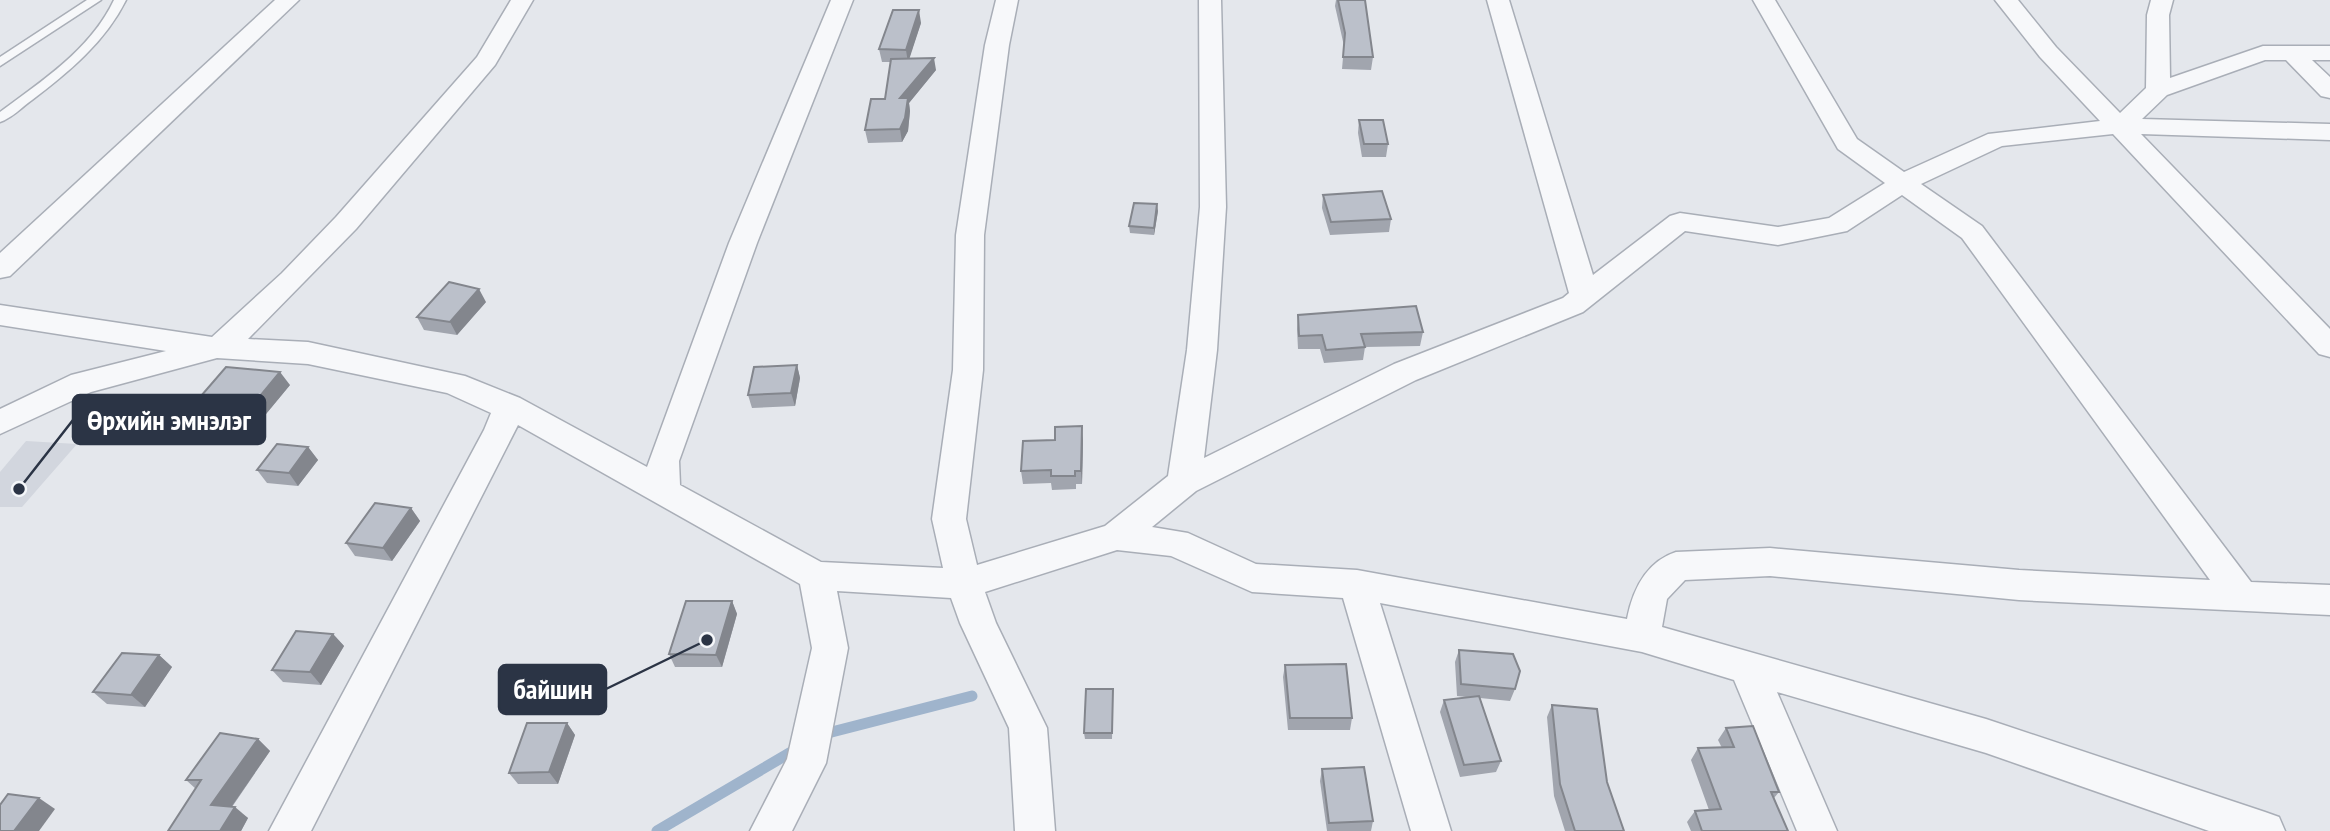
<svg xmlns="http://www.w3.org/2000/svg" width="2330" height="831" font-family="'PT Sans Narrow',sans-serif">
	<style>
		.built { fill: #d2d6de }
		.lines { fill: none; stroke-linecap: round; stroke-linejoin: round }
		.stream { stroke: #9fb4cc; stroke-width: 11 }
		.service-casing { stroke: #a9aeb7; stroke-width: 3 }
		.minor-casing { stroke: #a9aeb7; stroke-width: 3 }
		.service { fill: #f7f8fa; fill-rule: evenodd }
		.minor { fill: #f7f8fa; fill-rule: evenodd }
		.wall { fill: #a1a5ae }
		.shaded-wall { fill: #83868d }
		.building { fill: #bbc0ca; stroke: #83868d; stroke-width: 2 }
		.leader { fill: none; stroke: #2b3445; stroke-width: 2.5 }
		.callout-dot { fill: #2b3445; stroke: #f4f6f9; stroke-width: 2.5 }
		.callout { fill: #2b3445; stroke: #2b3445; stroke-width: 2.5 }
		.callout-label { font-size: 28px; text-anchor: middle; font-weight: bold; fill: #fff }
	</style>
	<rect width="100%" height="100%" fill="#e4e7ec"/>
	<!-- built -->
	<path class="built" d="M26,441L77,444L22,507H0V472Z"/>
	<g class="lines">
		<!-- stream -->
		<g class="stream">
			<path d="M820,735L972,696"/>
			<path d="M657,831L798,748"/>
		</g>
		<defs>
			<g id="service">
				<path d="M87,0H101L0,66V57Z"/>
				<path d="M114,0H126C105,42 69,72 32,100C22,107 12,118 0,122V112C42,81 91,49 114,0Z"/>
			</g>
			<g id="minor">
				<path d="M275,0H299L10,276L0,278V253Z"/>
				<path d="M511,0H533L495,65L356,229L248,339L308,342L465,376L520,398L647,467L729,243L831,0H853L757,243L679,461L680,485L821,562L943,568L932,519L953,370L956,235L985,45L996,0H1018L1009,45L984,235L983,370L966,519L977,565L1105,526L1168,476L1187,350L1200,207L1199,0H1221L1226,207L1217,350L1204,458L1394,364L1563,298L1569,293L1487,0H1509L1593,275L1670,216L1680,213L1778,227L1829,218L1885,183L1838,149L1753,0H1775L1857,139L1904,172L1988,134L2100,121L2040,57L1995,0H2018L2056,47L2120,113L2146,88L2147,15L2151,0H2173L2169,15L2170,78L2263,46H2330V60H2312L2330,77V98L2321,96L2286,60H2265L2167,95L2142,119L2330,124V140L2141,134L2330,329V357L2319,354L2113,134L2002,146L1921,184L1982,226L2251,582L2330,585V615L2019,600L1770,576L1685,580L1667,599L1662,627L1986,719L2265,812L2279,817L2285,831H2209L1986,753L1777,692L1837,831H1797L1734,680L1642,652L1380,603L1451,831H1411L1343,598L1252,592L1171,556L1117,550L985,592L996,623L1047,728L1055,831H1015L1009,728L960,623L951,598L837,591L848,648L826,763L792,831H750L787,759L812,648L800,584L518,425L311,831H269L484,430L491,413L447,393L308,364L217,358L91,392L0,434V409L71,375L166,351L0,325V305L212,337L282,273L336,217L477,57ZM1902,195L1962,238L2210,580L2019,570L1770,548L1676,552C1646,562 1633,589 1627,619L1357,570L1256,564L1188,533L1152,527L1196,491L1416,380L1583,312L1685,231L1778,245L1847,231Z"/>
			</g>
		</defs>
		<!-- service casing -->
		<use href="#service" class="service-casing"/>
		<!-- minor casing -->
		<use href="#minor" class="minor-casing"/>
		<!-- service -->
		<use href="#service" class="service"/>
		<!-- minor -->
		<use href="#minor" class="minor"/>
	</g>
	<!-- wall -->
	<g class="wall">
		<path d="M1336,0H1365L1373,57L1371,70L1342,69L1344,46L1335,6Z"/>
		<path d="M921,23L909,58L936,70L909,103L910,111L908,131L902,142L868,143L865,130L885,99L891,62H882L879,49Z"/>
		<path d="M1359,120L1388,144L1386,157H1362L1358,133Z"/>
		<path d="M1323,195L1391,219L1389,232L1330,235L1322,208Z"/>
		<path d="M1158,211L1154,235L1130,233L1129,226Z"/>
		<path d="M486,302L457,335L424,330L417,317Z"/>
		<path d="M1298,315L1423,332L1420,346L1365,347L1363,360L1324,363L1320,349H1298L1297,329Z"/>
		<path d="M797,365L800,378L795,406L752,408L748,395Z"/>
		<path d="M290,385L266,414L211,409L201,396Z"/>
		<path d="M1083,440L1082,484H1076V489L1052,490L1051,483L1023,484L1021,471Z"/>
		<path d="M308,447L318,460L298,486L267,483L257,470Z"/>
		<path d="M411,508L420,521L392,561L355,556L346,543Z"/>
		<path d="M732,601L737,614L722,667H675L669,654Z"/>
		<path d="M333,634L344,646L321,685L283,682L272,670Z"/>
		<path d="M1459,650L1515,689L1510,701L1480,698L1501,761L1496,772L1460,777L1440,712L1444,700L1466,697L1457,696L1455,662Z"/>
		<path d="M159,655L172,667L145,707L107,704L93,692Z"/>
		<path d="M1285,665L1352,718L1350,730H1288L1283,677Z"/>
		<path d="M1113,689L1112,739H1085L1084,733Z"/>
		<path d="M1552,705L1607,782L1624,831H1565L1554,796L1547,717Z"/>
		<path d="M567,723L575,735L558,784H518L509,773Z"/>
		<path d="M1726,728L1779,792L1774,798L1788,831H1691L1687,822L1695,811L1709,810L1691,760L1698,748H1722L1718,740Z"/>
		<path d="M258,739L270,751L232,807L248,818L241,831H168L196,789L186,780Z"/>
		<path d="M1322,769L1373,821L1371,831H1327L1320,781Z"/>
	</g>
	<!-- shaded-wall -->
	<g class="shaded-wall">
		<path d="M919,10L921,23L908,63L906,50Z"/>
		<path d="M934,58L936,70L909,103L910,111L908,131L902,142L900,129V98Z"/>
		<path d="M1157,204L1158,211L1154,235V228Z"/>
		<path d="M479,289L486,302L457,335L450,322Z"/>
		<path d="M797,365L800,378L795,406L791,393Z"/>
		<path d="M280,372L290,385L266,414L256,401Z"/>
		<path d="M1082,426L1083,440L1082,484L1081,471Z"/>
		<path d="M308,447L318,460L298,486L289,473Z"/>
		<path d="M411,508L420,521L392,561L383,548Z"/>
		<path d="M732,601L737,614L722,667L716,655Z"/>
		<path d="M333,634L344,646L321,685L310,672Z"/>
		<path d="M159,655L172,667L145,707L131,695Z"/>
		<path d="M567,723L575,735L558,784L549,772Z"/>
		<path d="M258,739L270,751L225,816L211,805Z"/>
		<path d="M39,798L55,809L39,831H14Z"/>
		<path d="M235,807L248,818L241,831H220Z"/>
	</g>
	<!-- building -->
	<g class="building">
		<path d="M1338,0H1365L1373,57H1343L1345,33Z"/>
		<path d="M893,10H919L906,50L879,49Z"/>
		<path d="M934,58L900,98H908L905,118L900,129L865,130L871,99H885L891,59Z"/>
		<path d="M1359,120H1383L1388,144H1364Z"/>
		<path d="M1382,191L1391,219L1331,222L1323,195Z"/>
		<path d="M1134,203L1157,204L1154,228L1129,226Z"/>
		<path d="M449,282L479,289L450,322L417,317Z"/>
		<path d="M1416,306L1423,332L1361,334L1365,347L1326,350L1322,335L1299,336L1298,315Z"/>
		<path d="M797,365L791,393L748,395L754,367Z"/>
		<path d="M226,367L280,372L256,401L201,396Z"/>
		<path d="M1082,426L1081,471H1075V476H1051V470L1021,471L1023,441L1055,440V427Z"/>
		<path d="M277,444L308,447L289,473L257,470Z"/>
		<path d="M375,503L411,508L383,548L346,543Z"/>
		<path d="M686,601H732L716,655L669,654Z"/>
		<path d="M296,631L333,634L310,672L272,670Z"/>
		<path d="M1459,650L1513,654L1520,671L1515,689L1461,684Z"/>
		<path d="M122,653L159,655L131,695L93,692Z"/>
		<path d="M1346,664L1352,718H1290L1285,665Z"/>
		<path d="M1086,689H1113L1112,733H1084Z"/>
		<path d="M1479,696L1501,761L1464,765L1444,700Z"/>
		<path d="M1552,705L1597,709L1607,782L1624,831H1575L1560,784Z"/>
		<path d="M527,723H567L549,772L509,773Z"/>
		<path d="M1753,726L1779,792H1771L1788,831H1702L1695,811L1721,809L1698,748L1734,747L1726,728Z"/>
		<path d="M220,733L258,739L211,805L235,807L220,831H168L201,780H186Z"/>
		<path d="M1364,767L1373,821L1329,823L1322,769Z"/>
		<path d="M8,794L39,798L14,831H0V805Z"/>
	</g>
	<!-- callouts -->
	<path class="leader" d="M19 489L73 420M707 640L606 689"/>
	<g class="callout-dot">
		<circle cx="19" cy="489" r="7"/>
		<circle cx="707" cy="640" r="7"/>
	</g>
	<g class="callout">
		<rect x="73" y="395" width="192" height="49" rx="7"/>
		<rect x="499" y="665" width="107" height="49" rx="7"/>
	</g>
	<g class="callout-label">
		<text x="169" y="430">Өрхийн эмнэлэг</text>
		<text x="553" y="699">байшин</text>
	</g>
</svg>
